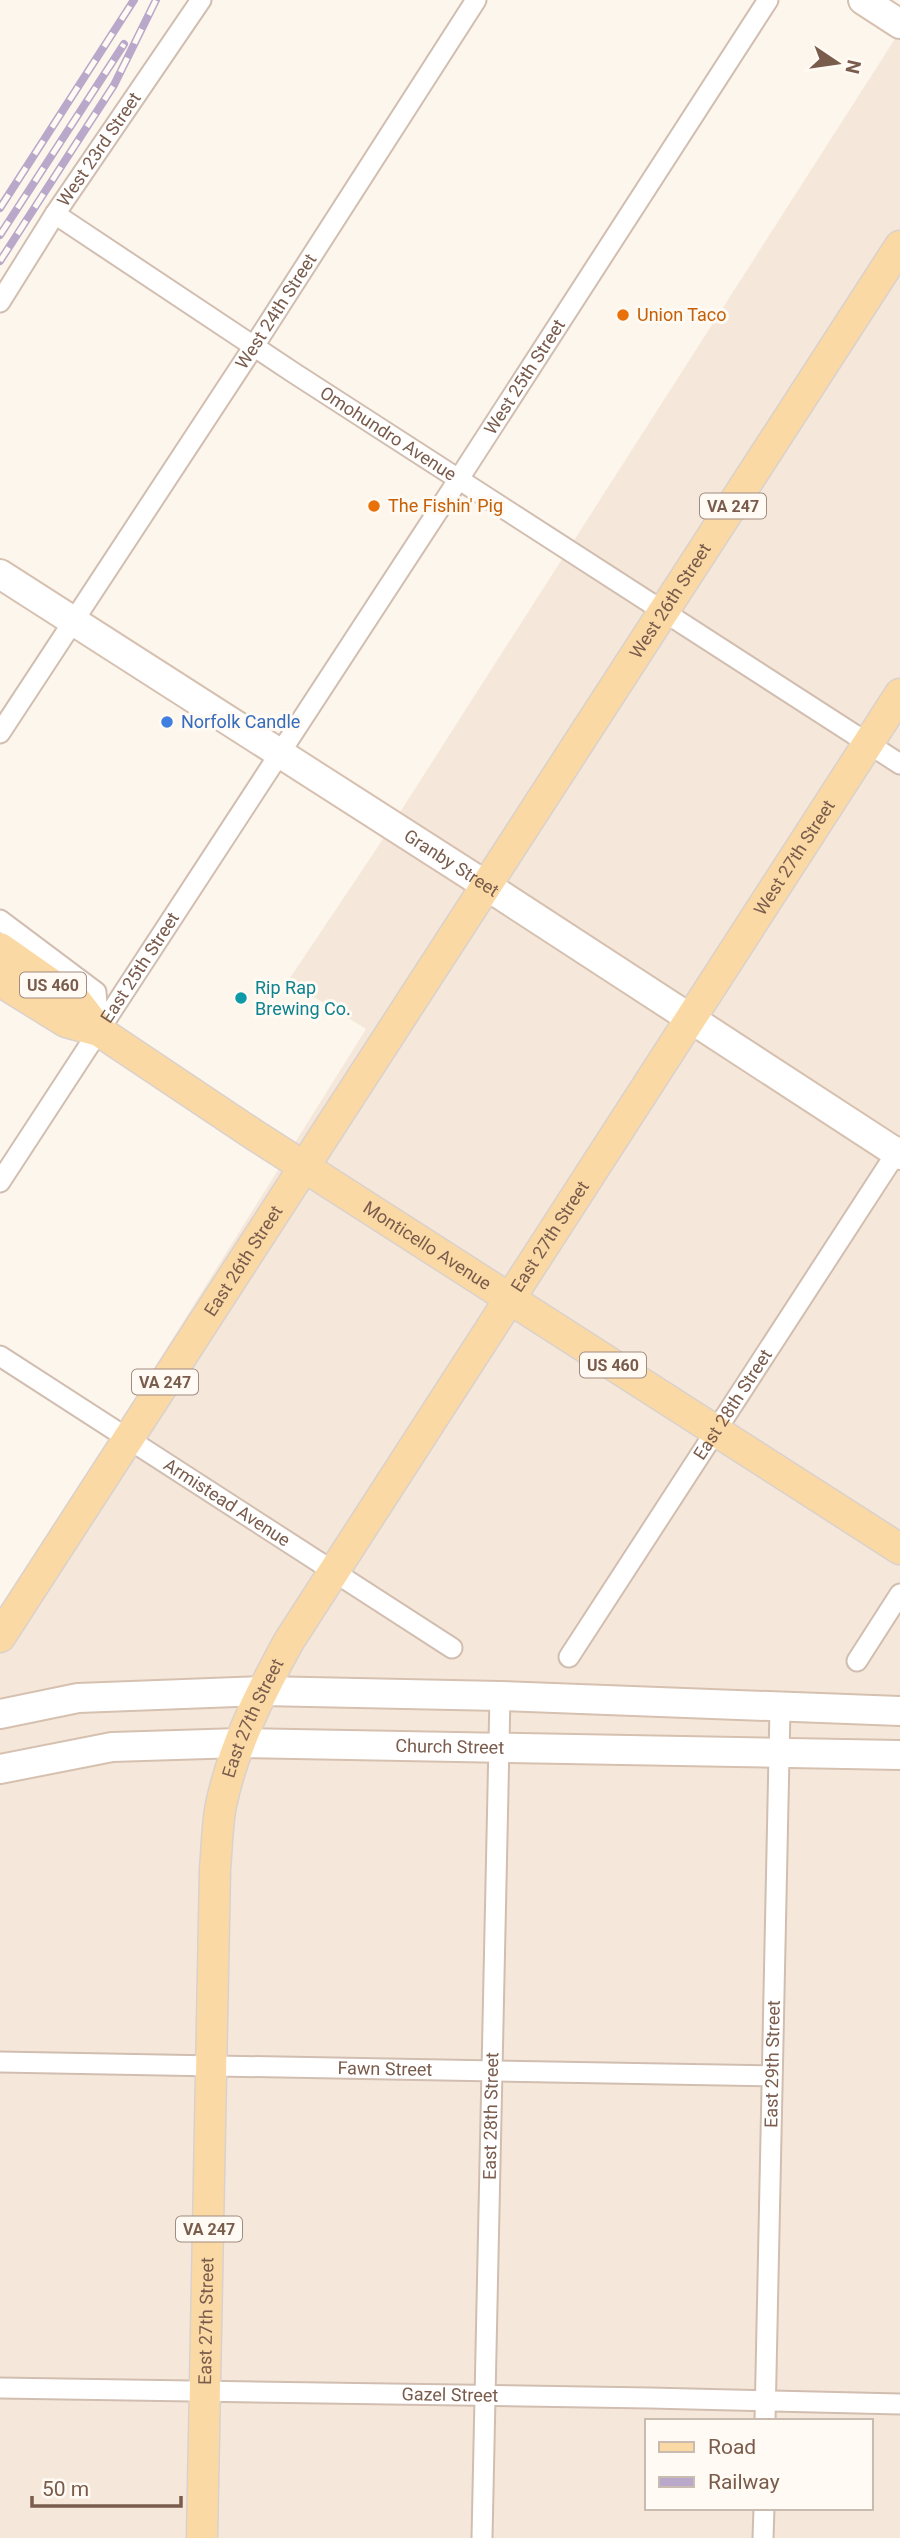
<svg xmlns="http://www.w3.org/2000/svg" width="900" height="2538" font-family="Roboto,sans-serif">
	<style>
		.residential { fill: #f5e8da; fill-rule: evenodd }
		.lines { fill: none; stroke-linecap: round; stroke-linejoin: round }
		.street-casing { stroke: #d1beb0; stroke-width: 23 }
		.secondary-casing { stroke: #d6c0b0; stroke-width: 32 }
		.primary-casing { stroke: #dad1cd; stroke-width: 33 }
		.street { stroke: #fff; stroke-width: 19 }
		.secondary { stroke: #fff; stroke-width: 28 }
		.primary { stroke: #fbd9a5; stroke-width: 30 }
		.rail-casing { stroke: #b9a8c9; stroke-width: 8 }
		.rail { stroke: #fffaf3; stroke-width: 5; stroke-dasharray: 16; stroke-linecap: butt }
		.food-dot { fill: #e8710a; stroke: #fffaf3; stroke-width: 2.5 }
		.shop-dot { fill: #3f7fe0; stroke: #fffaf3; stroke-width: 2.5 }
		.culture-dot { fill: #0f9aa8; stroke: #fffaf3; stroke-width: 2.5 }
		.labels { text-anchor: middle; stroke-width: 6; stroke-linejoin: round; paint-order: stroke }
		.shield { fill: #fffaf3; stroke: #a28b7f; stroke-width: 2 }
		.shield-label { font-size: 16px; font-weight: bold; fill: #7a5c4d }
		.street-label { font-size: 18px; fill: #7a5c4d; stroke: #fffaf3 }
		.food-label { font-size: 18px; fill: #c56008; stroke: #fffaf3; text-anchor: start }
		.shop-label { font-size: 18px; fill: #366cbe; stroke: #fffaf3; text-anchor: start }
		.culture-label { font-size: 18px; fill: #0d838f; stroke: #fffaf3; text-anchor: start }
	</style>
	<rect width="100%" height="100%" fill="#fdf6ec"/>
	<!-- residential -->
	<path class="residential" d="M900,31V2538H0V1615L366,1029L288,981L379,845ZM646,2421H870V2508H646Z"/>
	<g class="lines">
		<defs>
			<g id="street">
				<path id="s1" d="M55,214L294,373L900,764"/>
				<path id="s2" d="M0,302L55,214L201,0"/>
				<path id="s3" d="M0,733L254,346L476,0"/>
				<path d="M0,920L96,992L99,1029"/>
				<path id="s4" d="M0,1182L451,491L768,0"/>
				<path id="s5" d="M0,1356L452,1648"/>
				<path id="s6" d="M569,1657L900,1147"/>
				<path d="M857,1661L900,1594"/>
				<path id="s7" d="M0,2062L771,2076"/>
				<path id="s8" d="M0,2388L650,2398L900,2404"/>
				<path id="s9" d="M765,2421L780,1708"/>
				<path id="s10" d="M482,2538L500,1696"/>
				<path d="M763,2538L764,2508"/>
			</g>
			<g id="secondary">
				<path d="M863,0L900,24"/>
				<path id="s11" d="M0,574L487,886L900,1155"/>
				<path d="M0,1714L78,1698L262,1691L500,1696L900,1711"/>
				<path id="s12" d="M0,1769L112,1747L240,1743L900,1755"/>
			</g>
			<g id="primary">
				<path d="M0,948L77,1002L99,1031"/>
				<path id="s13" d="M0,981L66,1022L99,1031L253,1134L900,1549"/>
				<path id="s14" d="M0,1637L900,246"/>
				<path id="s15" d="M202,2538L215,1869C217,1848 217,1825 221,1805C233,1747 261,1692 289,1641L900,694"/>
			</g>
		</defs>
		<!-- street casing -->
		<use href="#street" class="street-casing"/>
		<!-- secondary casing -->
		<use href="#secondary" class="secondary-casing"/>
		<!-- primary casing -->
		<use href="#primary" class="primary-casing"/>
		<!-- street -->
		<use href="#street" class="street"/>
		<!-- secondary -->
		<use href="#secondary" class="secondary"/>
		<!-- primary -->
		<use href="#primary" class="primary"/>
		<defs>
			<g id="rail">
				<path d="M0,208L134,0"/>
				<path d="M0,235L124,44"/>
				<path d="M0,261L114,85L156,0"/>
			</g>
		</defs>
		<!-- rail casing -->
		<use href="#rail" class="rail-casing"/>
		<!-- rail -->
		<use href="#rail" class="rail"/>
	</g>
	<!-- markers -->
	<g class="food-dot">
		<circle cx="623" cy="315" r="7"/>
		<circle cx="374" cy="506" r="7"/>
	</g>
	<circle class="shop-dot" cx="167" cy="722" r="7"/>
	<circle class="culture-dot" cx="241" cy="998" r="7"/>
	<g class="labels">
		<!-- shield labels -->
		<g class="shield">
			<rect x="700" y="493.5" width="66" height="25" rx="5"/>
			<rect x="20" y="972.5" width="66" height="25" rx="5"/>
			<rect x="580" y="1352.5" width="66" height="25" rx="5"/>
			<rect x="132" y="1369.5" width="66" height="25" rx="5"/>
			<rect x="176" y="2216.5" width="66" height="25" rx="5"/>
		</g>
		<g class="shield-label">
			<text x="733" y="512">VA 247</text>
			<text x="53" y="991">US 460</text>
			<text x="613" y="1371">US 460</text>
			<text x="165" y="1388">VA 247</text>
			<text x="209" y="2235">VA 247</text>
		</g>
		<!-- street labels -->
		<g class="street-label">
			<text dy="6" stroke="none"><textPath href="#s2" startOffset="182">West 23rd Street</textPath></text>
			<text dy="6" stroke="none"><textPath href="#s3" startOffset="504">West 24th Street</textPath></text>
			<text dy="6" stroke="none"><textPath href="#s4" startOffset="961">West 25th Street</textPath></text>
			<text dy="6" stroke="none"><textPath href="#s1" startOffset="399">Omohundro Avenue</textPath></text>
			<text dy="6" stroke="none"><textPath href="#s14" startOffset="1234">West 26th Street</textPath></text>
			<text dy="6" stroke="none"><textPath href="#s15" startOffset="1844">West 27th Street</textPath></text>
			<text dy="6" stroke="none"><textPath href="#s11" startOffset="536">Granby Street</textPath></text>
			<text dy="6" stroke="none"><textPath href="#s4" startOffset="256">East 25th Street</textPath></text>
			<text dy="6" stroke="none"><textPath href="#s15" startOffset="1393">East 27th Street</textPath></text>
			<text dy="6" stroke="none"><textPath href="#s13" startOffset="504">Monticello Avenue</textPath></text>
			<text dy="6" stroke="none"><textPath href="#s14" startOffset="448">East 26th Street</textPath></text>
			<text dy="6" stroke="none"><textPath href="#s6" startOffset="301">East 28th Street</textPath></text>
			<text dy="6" stroke="none"><textPath href="#s5" startOffset="270">Armistead Avenue</textPath></text>
			<text dy="6" stroke="none"><textPath href="#s15" startOffset="826">East 27th Street</textPath></text>
			<text dy="6" stroke="none"><textPath href="#s12" startOffset="452">Church Street</textPath></text>
			<text dy="6" stroke="none"><textPath href="#s9" startOffset="357">East 29th Street</textPath></text>
			<text dy="6" stroke="none"><textPath href="#s7" startOffset="385">Fawn Street</textPath></text>
			<text dy="6" stroke="none"><textPath href="#s10" startOffset="422">East 28th Street</textPath></text>
			<text dy="6" stroke="none"><textPath href="#s15" startOffset="217">East 27th Street</textPath></text>
			<text dy="6" stroke="none"><textPath href="#s8" startOffset="450">Gazel Street</textPath></text>
		</g>
		<!-- food labels -->
		<g class="food-label">
			<text x="637" y="321">Union Taco</text>
			<text x="388" y="512">The Fishin' Pig</text>
		</g>
		<!-- shop labels -->
		<g class="shop-label">
			<text x="181" y="728">Norfolk Candle</text>
		</g>
		<!-- culture labels -->
		<g class="culture-label">
			<text x="255" y="994">Rip Rap<tspan x="255" dy="21">Brewing Co.</tspan></text>
		</g>
	</g>
	<!-- legend -->
	<rect x="645" y="2419" width="228" height="91" fill="#fffaf3" stroke="#cabbb1" stroke-width="2"/>
	<rect x="659" y="2442" width="35" height="10" fill="#fbd9a5" stroke="#cabbb1" stroke-width="2"/>
	<text x="708" y="2454" font-size="21" fill="#7a5c4d">Road</text>
	<rect x="659" y="2477" width="35" height="10" fill="#b9a8c9" stroke="#cabbb1" stroke-width="2"/>
	<text x="708" y="2489" font-size="21" fill="#7a5c4d">Railway</text>
	<!-- north arrow -->
	<g transform="translate(837 63) rotate(103)" stroke="#fffaf3" stroke-width="5" paint-order="stroke">
	<path d="M0-5L12 26L0 18L-12 26Z" fill="#7a5c4d"/>
	<text y="-10" font-size="19" font-weight="bold" text-anchor="middle" fill="#7a5c4d">N</text>
	</g>
	<!-- scale -->
	<path d="M32 2496v10h149v-10" fill="none" stroke="#7a5c4d" stroke-width="3.5"/>
	<text x="42" y="2496" font-size="21" fill="#7a5c4d" stroke="#fffaf3" stroke-width="5" paint-order="stroke">50 m</text>
</svg>
